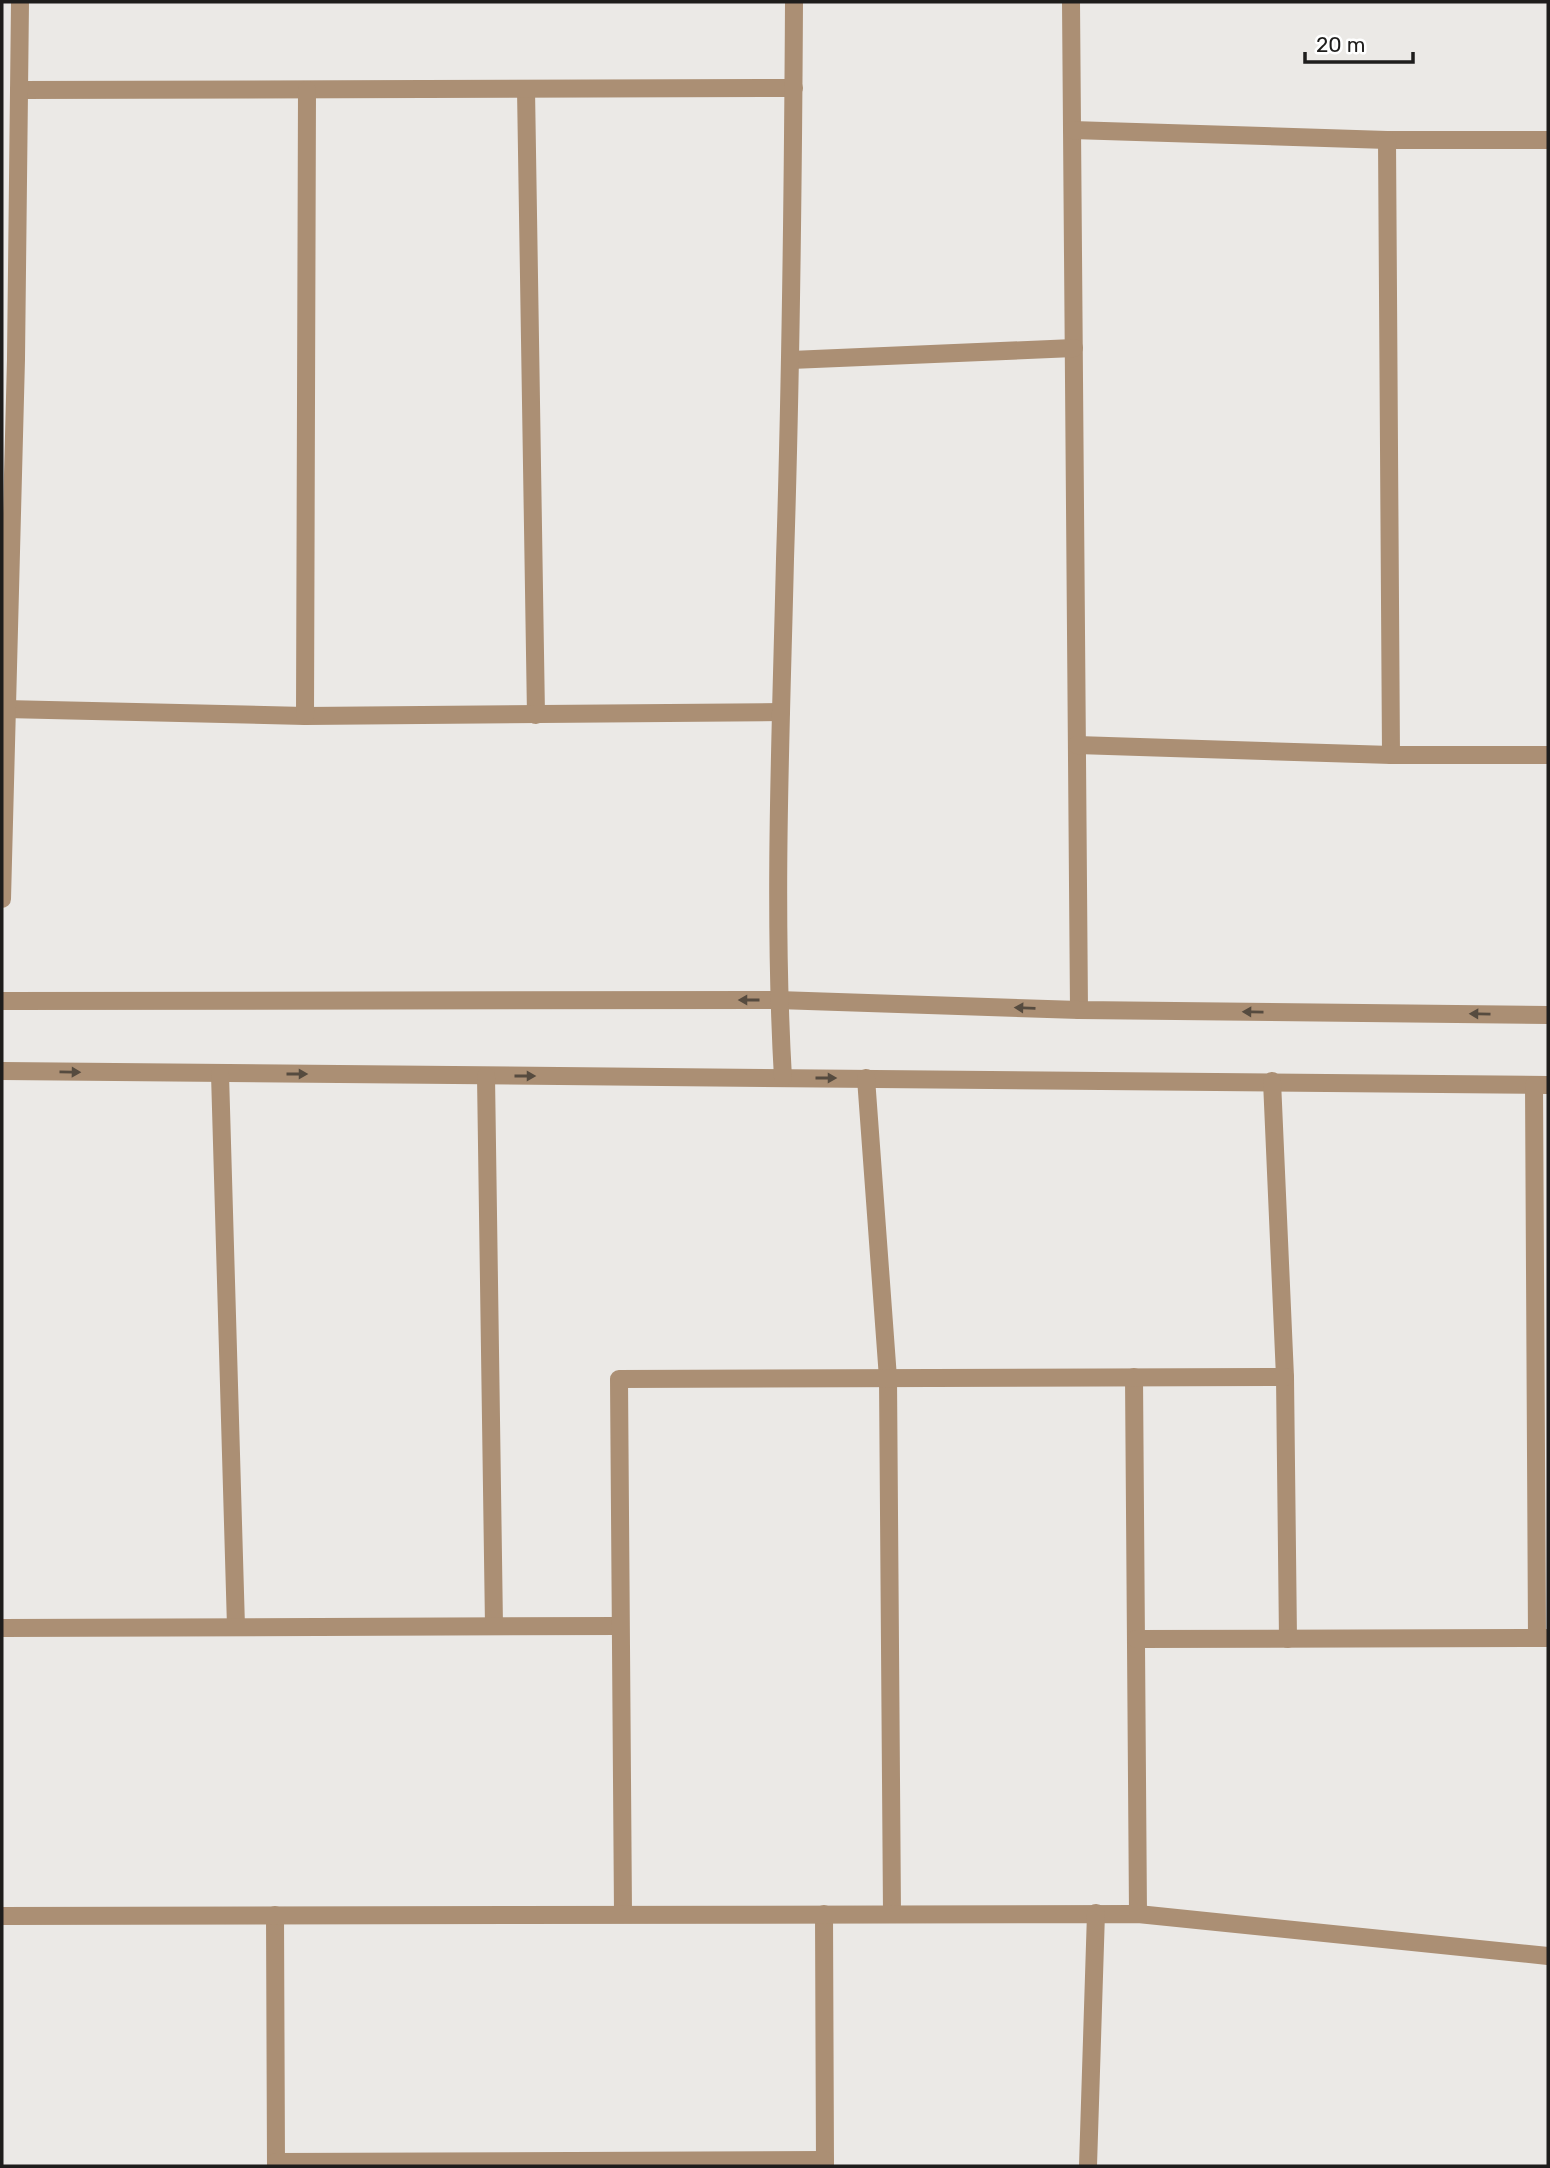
<svg xmlns="http://www.w3.org/2000/svg" width="1550" height="2168" font-family="Rubik,sans-serif">
	<style>
		.lines { fill: none; stroke-linecap: round; stroke-linejoin: round }
		.minor { stroke: #ab8f74; stroke-width: 18 }
		.oneway { fill: #564b3f }
	</style>
	<rect width="100%" height="100%" fill="#ebe9e6"/>
	<g class="lines">
		<!-- minor -->
		<g class="minor">
			<path d="M1071,2L1079,1010"/>
			<path d="M526,89L536,715"/>
			<path d="M19,90L794,88"/>
			<path d="M1072,130L1387,140H1548"/>
			<path d="M1387,140L1391,755"/>
			<path d="M791,360L1074,348"/>
			<path d="M5,709L305,716L781,712"/>
			<path d="M305,716L307,90"/>
			<path d="M1077,745L1391,755H1548"/>
			<path d="M2,899L16,359L20,2"/>
			<path d="M2,1001L778,1000L1079,1010L1548,1015"/>
			<path d="M2,1071L1548,1085"/>
			<path d="M220,1074L236,1627"/>
			<path d="M486,1076L494,1626"/>
			<path d="M783,1078C773,906 781,731 785,559C791,373 793,188 794,2"/>
			<path d="M866,1078L888,1378L892,1914"/>
			<path d="M1272,1081L1285,1377L1288,1639"/>
			<path d="M1534,1085L1537,1638"/>
			<path d="M1134,1377L1138,1914"/>
			<path d="M2,1628L620,1626"/>
			<path d="M1136,1639L1546,1638"/>
			<path d="M623,1914L619,1379L1285,1377"/>
			<path d="M824,1914L825,2166"/>
			<path d="M275,1915L276,2166"/>
			<path d="M2,1916L1138,1914L1548,1956"/>
			<path d="M276,2162L825,2160"/>
			<path d="M1088,2166L1096,1913"/>
		</g>
	</g>
	<!-- one-way arrows -->
	<defs><path id="oneway-solid" d="M-6-.8H1V-3.2L6.5 0L1 3.2V.8H-6Z" transform="scale(1.75)"/></defs>
	<g class="oneway">
		<use href="#oneway-solid" transform="translate(749 1000) rotate(180)"/>
		<use href="#oneway-solid" transform="translate(1025 1008) rotate(-178)"/>
		<use href="#oneway-solid" transform="translate(1253 1012) rotate(-179)"/>
		<use href="#oneway-solid" transform="translate(1480 1014) rotate(-179)"/>
		<use href="#oneway-solid" transform="translate(70 1072) rotate(1)"/>
		<use href="#oneway-solid" transform="translate(297 1074)"/>
		<use href="#oneway-solid" transform="translate(525 1076)"/>
		<use href="#oneway-solid" transform="translate(826 1078)"/>
	</g>
	<!-- border -->
	<rect width="1550" height="2168" fill="none" stroke="#1e1d1c" stroke-width="7"/>
	<!-- scale -->
	<path d="M1305 52v10h108v-10" fill="none" stroke="#1e1d1c" stroke-width="3.5"/>
	<text x="1316" y="52" font-size="21" fill="#1e1d1c" stroke="#ffffff" stroke-width="5" paint-order="stroke">20 m</text>
</svg>
